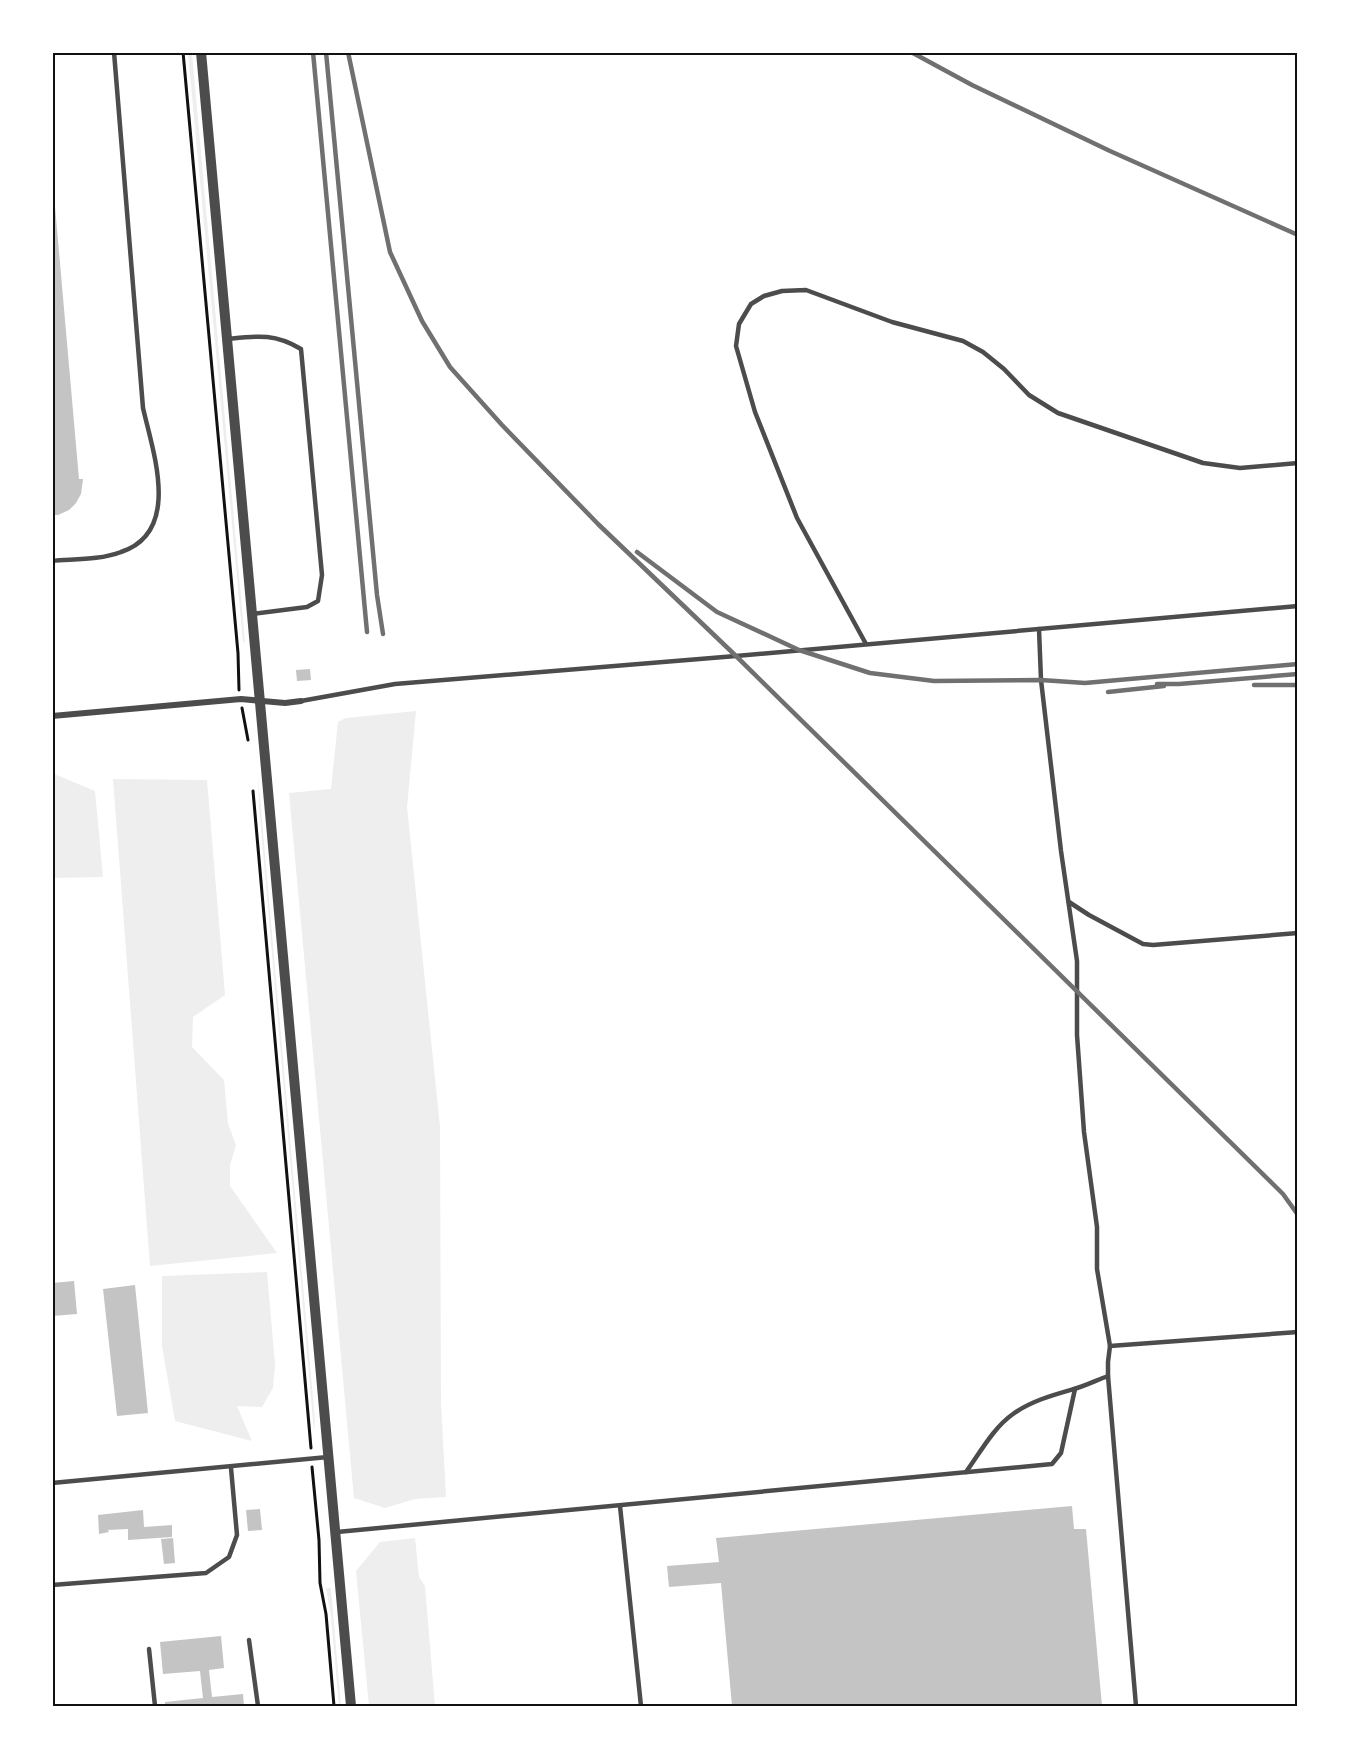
<svg xmlns="http://www.w3.org/2000/svg" width="1350" height="1759" font-family="'DM Sans',sans-serif">
	<style>
		.green { fill: #eee }
		.building { fill: #c4c4c4 }
		.lines { fill: none; stroke-linecap: round; stroke-linejoin: round }
		.path { stroke: #111; stroke-width: 3 }
		.service { stroke: #4c4c4c; stroke-width: 4.5 }
		.minor { stroke: #4c4c4c; stroke-width: 6 }
		.tertiary { stroke: #4c4c4c; stroke-width: 10 }
		.rail { stroke: #707070; stroke-width: 4.5 }
		.neatline { fill: none; stroke: #111; stroke-width: 2 }
	</style>
	<rect width="100%" height="100%" fill="#fff"/>
	<!-- green -->
	<g class="green">
		<path d="M188,53H192L245,642H243Z"/>
		<path d="M416,711L407,807L440,1127L441,1403L446,1497L415,1499L385,1508L354,1498L289,793L331,789L338,722L346,718Z"/>
		<path d="M52,773L95,791L103,877L53,878Z"/>
		<path d="M258,775L315,1421L314,1432L259,806Z"/>
		<path d="M113,779L207,780L225,995L193,1017L192,1047L224,1080L228,1124L236,1145L230,1165V1186L277,1253L150,1266Z"/>
		<path d="M267,1272L275,1364L273,1388L262,1407L237,1406L252,1441L175,1421L162,1346V1276Z"/>
		<path d="M415,1538L419,1577L425,1586L435,1706H369L356,1571L380,1542Z"/>
		<path d="M326,1588H331L341,1706H339L331,1617Z"/>
	</g>
	<!-- building -->
	<g class="building">
		<path d="M52,195H54L79,479H83L81,494L76,503L69,510L58,515H52Z"/>
		<path d="M310,669L311,680L297,681L296,670Z"/>
		<path d="M74,1281L77,1314L52,1316V1283Z"/>
		<path d="M135,1285L148,1413L117,1416L103,1289Z"/>
		<path d="M1072,1506L1074,1529H1086L1102,1706H732L721,1583L669,1587L667,1566L719,1562L716,1538Z"/>
		<path d="M260,1509L262,1530L248,1531L246,1510Z"/>
		<path d="M143,1510L144,1527L172,1525V1537L128,1540V1529L108,1530L109,1532L99,1534L98,1515Z"/>
		<path d="M173,1538L175,1563L164,1564L161,1539Z"/>
		<path d="M221,1636L224,1668L209,1670L212,1697L243,1694L244,1706H165V1702L203,1698L200,1671L163,1674L160,1642Z"/>
	</g>
	<g class="lines">
		<!-- path -->
		<g class="path">
			<path d="M183,52L238,653L239,690"/>
			<path d="M242,708L248,740"/>
			<path d="M253,791L311,1448"/>
			<path d="M312,1467L319,1540L320,1583L326,1614L334,1706"/>
		</g>
		<!-- service -->
		<g class="service">
			<path d="M227,339C257,336 274,333 301,349L322,575L318,601L307,607L252,614"/>
			<path d="M52,561C75,559 100,560 121,552C182,532 153,452 143,408L114,52"/>
			<path d="M1039,629L1041,680L1061,851L1077,961V1035L1084,1132L1097,1227V1269L1110,1346L1108,1362V1376L1136,1706"/>
			<path d="M866,644L797,518L755,412L736,346L739,324L751,304L764,296L782,291L806,290L892,322L963,341L983,352L1004,369L1029,395L1058,413L1203,463L1240,468L1298,463"/>
			<path d="M301,701L395,684L736,656L1298,606"/>
			<path d="M1069,902L1089,915L1143,944L1153,945L1298,933"/>
			<path d="M1110,1346L1298,1332"/>
			<path d="M966,1472C980,1453 993,1428 1013,1414C1031,1401 1053,1395 1074,1389C1085,1386 1097,1380 1108,1376"/>
			<path d="M52,1483L328,1457"/>
			<path d="M620,1506L641,1706"/>
			<path d="M337,1532L1052,1464L1061,1453L1075,1389"/>
			<path d="M52,1585L206,1573L229,1557L237,1535L231,1468"/>
			<path d="M249,1640L258,1706"/>
			<path d="M149,1649L155,1706"/>
		</g>
		<!-- minor -->
		<path class="minor" d="M52,716L241,699L285,703L301,701"/>
		<!-- tertiary -->
		<path class="tertiary" d="M201,52L351,1706"/>
		<!-- rail -->
		<g class="rail">
			<path d="M313,52L367,632"/>
			<path d="M326,52L377,595L383,634"/>
			<path d="M348,52L390,252L422,321L450,367L502,425L598,524L736,656L1283,1194L1298,1215"/>
			<path d="M911,52L972,85L1110,151L1298,235"/>
			<path d="M637,552L717,612L799,650L870,673L934,681L1041,680L1085,683L1298,664"/>
			<path d="M1157,684H1179L1298,674"/>
			<path d="M1254,685H1298"/>
			<path d="M1108,692L1164,686"/>
		</g>
	</g>
	<!-- border -->
	<rect width="1350" height="1759" fill="none" stroke="#ffffff" stroke-width="108"/>
	<rect x="54" y="54" width="1242" height="1651" class="neatline"/>
</svg>
